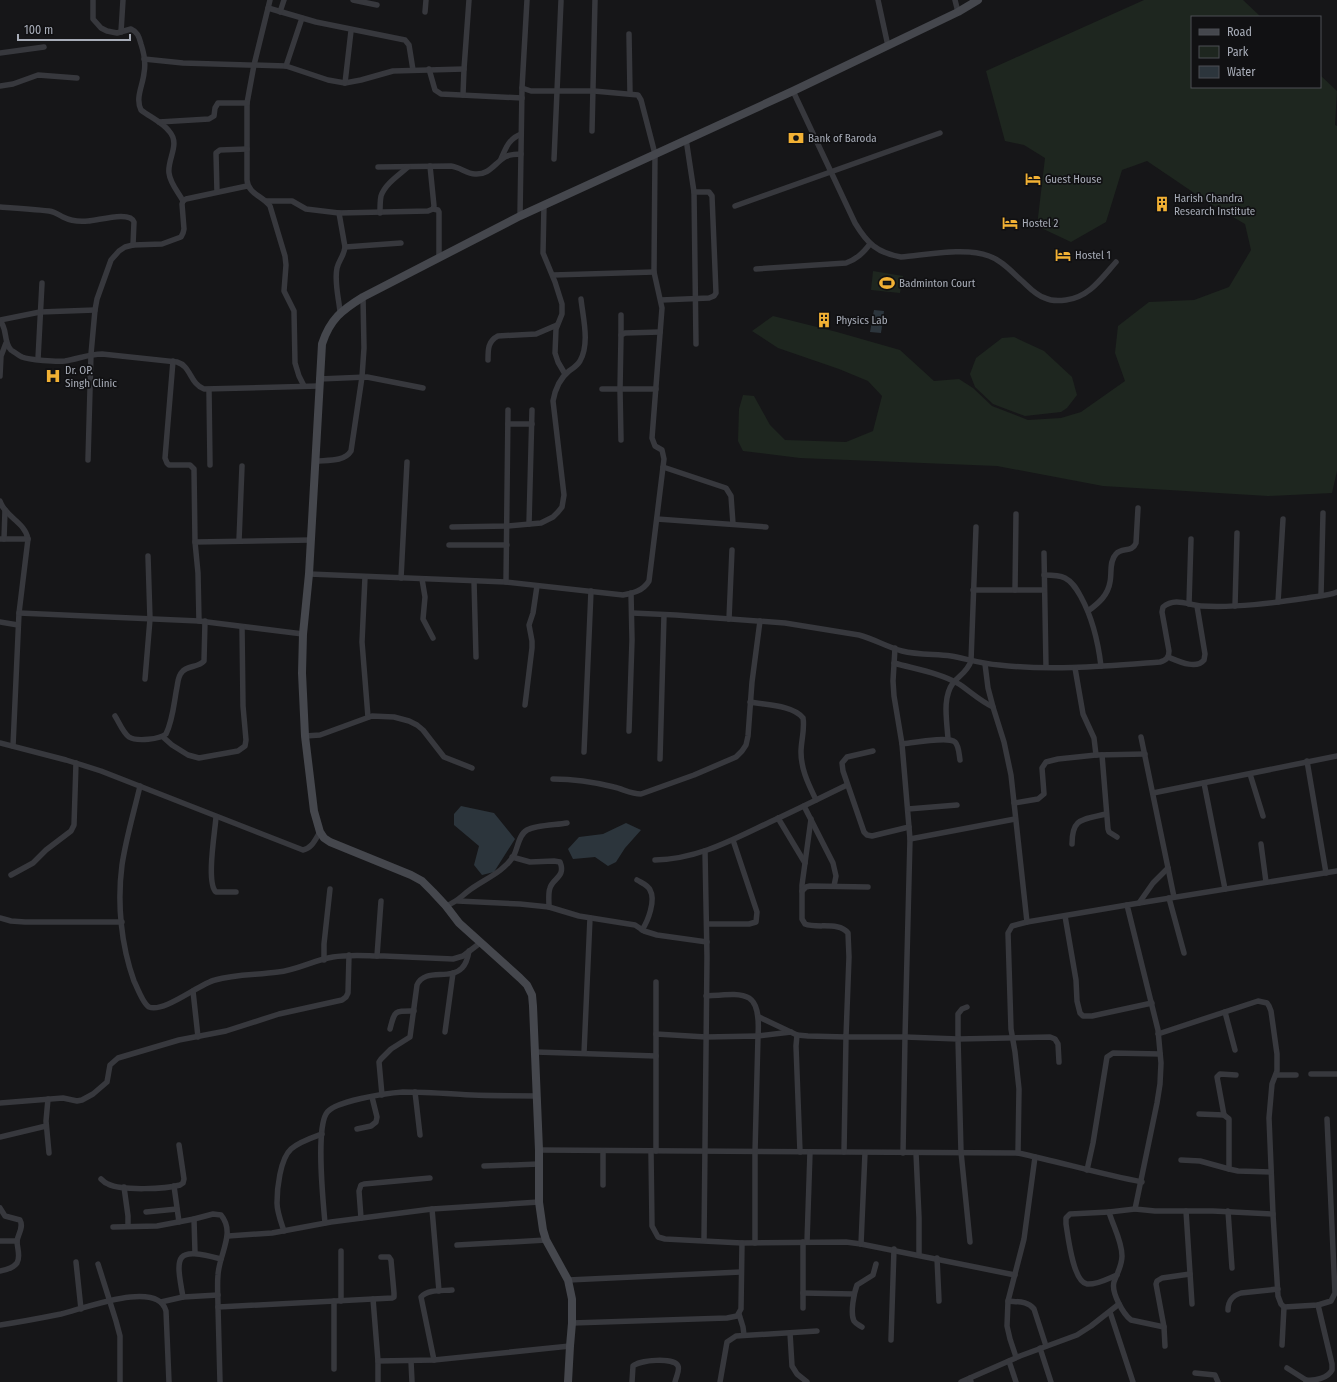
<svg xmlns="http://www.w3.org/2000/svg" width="1337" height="1382" font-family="'Fira Sans Condensed',sans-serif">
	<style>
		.green { fill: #1e261f }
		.water { fill: #2c353c }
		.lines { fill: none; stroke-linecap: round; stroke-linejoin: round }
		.street { stroke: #37383d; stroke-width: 5.5 }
		.secondary { stroke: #45474d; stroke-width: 8 }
		.labels { text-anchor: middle; stroke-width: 3.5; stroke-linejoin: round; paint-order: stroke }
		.poi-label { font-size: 11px; fill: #a8adb8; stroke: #111113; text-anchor: start }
	</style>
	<rect width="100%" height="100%" fill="#161618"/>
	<!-- green -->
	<g class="green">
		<path d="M1144,0H1243L1261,17H1192V87H1320V75L1337,91L1335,125L1337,126V471L1332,493L1268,496L1103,486L997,466L800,458L743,451L738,441L739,409L743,395L754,396L770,425L785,440L846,442L873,431L882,396L868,381L839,369L778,348L752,331L773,316L837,332L900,350L934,381L959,379L973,388L992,406L1028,420L1061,418L1081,412L1125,381L1115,353L1118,326L1149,302L1194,300L1229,287L1251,250L1245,224L1209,203L1147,161L1122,170L1106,222L1071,242L1037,226L1045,158L1024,145L1005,141L986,71Z"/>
		<path d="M873,271L903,276L900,293L871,290Z"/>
		<path d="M1014,337L1044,351L1072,377L1077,395L1067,408L1061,412L1025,416L993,404L975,387L970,374L976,358L1002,338Z"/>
	</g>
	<!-- water -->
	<g class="water">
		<path d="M874,310L884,311L881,333L870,332Z"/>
		<path d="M461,806L494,813L515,839L494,872L482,875L474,865L479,846L454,825V814Z"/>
		<path d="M626,823L641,830L625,848L616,862L608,866L595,857L573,859L568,849L579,837L603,834Z"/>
	</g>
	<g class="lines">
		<!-- street -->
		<g class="street">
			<path d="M93,0V19L101,28L107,31L117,33L131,29C138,32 139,37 141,44C144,53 146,63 144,73C143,85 135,98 141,110C150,117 162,122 169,131C181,144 167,159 169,173C170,183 178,192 183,201"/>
			<path d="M270,0L254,65L247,103V180C248,194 263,196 270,206L285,256L286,265L284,291L294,311L295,363L299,376L304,386"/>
			<path d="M353,0L377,5"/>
			<path d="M878,0L888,46"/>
			<path d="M955,0L958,12"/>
			<path d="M268,8L316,22L405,40L409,45L413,70"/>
			<path d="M280,12L284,0"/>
			<path d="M425,12L426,0"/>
			<path d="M121,32L123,0"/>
			<path d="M629,34L630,93"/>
			<path d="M0,53L44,47"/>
			<path d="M144,59L183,63L286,66L328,80L345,83L361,80L393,71L464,69"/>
			<path d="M286,66L302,18"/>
			<path d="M429,69L435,90L441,94L522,98"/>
			<path d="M345,83L351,31"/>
			<path d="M0,86L13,84L38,75L77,78"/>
			<path d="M793,91L855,223C867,243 877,253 901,257C926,255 965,247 989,256C1001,260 1011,271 1021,280C1028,286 1035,295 1045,298C1051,301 1059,301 1066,300C1089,297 1101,279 1116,262"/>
			<path d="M463,95L464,69L469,0"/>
			<path d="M159,122L209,119L214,116L215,108L218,103H247"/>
			<path d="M592,131L595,0"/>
			<path d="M686,139L694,192L696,344"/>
			<path d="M501,159C506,147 509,139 521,134"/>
			<path d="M554,159L561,1"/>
			<path d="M378,167L451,166C460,167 467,174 475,174C489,175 494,164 505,157C510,154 515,154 521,154"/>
			<path d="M217,192L216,153L220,150L247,149"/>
			<path d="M266,201H292L306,209L339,213L428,211L433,209L434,206L430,166"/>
			<path d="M544,205L543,253L555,282L562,304V314L556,329L555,353L558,362L565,374"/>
			<path d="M735,206L940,133"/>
			<path d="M0,207C16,208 33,209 49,211C55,212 59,215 63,217C71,221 79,222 88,221C97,221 130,210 134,222L133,245"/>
			<path d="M433,209L438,210L439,212V258"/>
			<path d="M339,213L345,247C344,256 339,260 337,268C334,282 339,299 340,312"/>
			<path d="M380,213C380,207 380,201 381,196C385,184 399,175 408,167"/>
			<path d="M520,216L522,88"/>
			<path d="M345,247L401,243"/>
			<path d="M756,269L846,263C857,259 863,253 870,244"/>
			<path d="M553,275L654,272"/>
			<path d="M661,300L709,298L714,296L716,293L712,196L709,192H694"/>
			<path d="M0,320L40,312L95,310"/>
			<path d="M0,321C8,329 3,342 11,350C14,352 18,355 22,357C29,360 57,362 65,361C78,359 89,354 102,354L177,362C191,366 190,384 204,389L319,386"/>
			<path d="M621,335V315"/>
			<path d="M38,359L42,283"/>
			<path d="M488,360C488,349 488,341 498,336L536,334L557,325"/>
			<path d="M173,361L165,458L167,463L169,465H190L194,469L195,542L198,573L199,621"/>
			<path d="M0,376L1,356L6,343"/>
			<path d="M319,379L367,377L423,388"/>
			<path d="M602,389H656"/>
			<path d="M209,390L210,465"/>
			<path d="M508,424H532"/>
			<path d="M621,440L620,390L621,335L625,333L660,332"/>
			<path d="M88,460L91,354L95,310L97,299L111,260L119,251L125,247L133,245L162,244L181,237L183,233L184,229L182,204L183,201L186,199L247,186"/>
			<path d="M316,461C328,460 344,462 351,451L362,377L364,348L363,297"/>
			<path d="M663,467L726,488L731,496L733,524"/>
			<path d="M0,501C5,517 25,522 28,539L19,613L13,746"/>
			<path d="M657,519L766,527"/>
			<path d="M529,524L532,410"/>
			<path d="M452,527L507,526L541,523L553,517L558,512L562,507L564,495L553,401C555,390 559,379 569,371C573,368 577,366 580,361C590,343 583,318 581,299"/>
			<path d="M0,539H28"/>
			<path d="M4,539L5,510"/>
			<path d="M239,541L242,466"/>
			<path d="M195,542L311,540"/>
			<path d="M449,545H507"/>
			<path d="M1044,553L1046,667"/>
			<path d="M309,574L506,582L623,595C633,593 643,591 649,581L664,459L662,450L655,446L652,438L662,308L654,272L655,154L641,100L638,95L594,91H531L522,88L527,0"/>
			<path d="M1044,575C1051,575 1059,575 1065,578C1073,582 1077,590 1081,597C1093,619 1098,641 1101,666"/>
			<path d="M365,577L362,642L368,717"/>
			<path d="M401,578L407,462"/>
			<path d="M422,579L425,597L423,619L433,638"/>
			<path d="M474,581L476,657"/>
			<path d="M506,582L508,410"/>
			<path d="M973,590H1044"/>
			<path d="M1015,590L1016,514"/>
			<path d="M1321,595L1323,513"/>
			<path d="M1278,602L1283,519"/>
			<path d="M1189,604L1191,539"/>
			<path d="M1235,606L1237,533"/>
			<path d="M1088,611C1099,603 1108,595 1110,582C1112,573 1109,561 1116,554C1122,547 1132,553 1136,543L1138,508"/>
			<path d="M19,613L199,621L303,634"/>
			<path d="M632,613L676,615L785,623L859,635C874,639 887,647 902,651C918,655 935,654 951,656C967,659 982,664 999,665C1052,671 1106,666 1160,662C1167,660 1169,657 1169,651L1162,612L1163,607C1175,597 1188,605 1201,606C1236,608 1273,603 1307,598C1317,596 1328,596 1337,592"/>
			<path d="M729,619L732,550"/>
			<path d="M0,622L18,625"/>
			<path d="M895,648L893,681L894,696L902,744L910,839L905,1037L903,1153"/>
			<path d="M1168,657C1178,661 1196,670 1204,660L1205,654L1197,606"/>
			<path d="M894,663C915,669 941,673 959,684C971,692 980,701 993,707L1004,742L1011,775L1027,922L1012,926L1008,933L1011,1029L1015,1052L1019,1089L1018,1153"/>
			<path d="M985,664L988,688L993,707"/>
			<path d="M1075,668L1083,714L1094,738L1096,755"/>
			<path d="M145,679L150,619L148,556"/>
			<path d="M750,702C765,705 793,705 803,718C805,729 801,741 801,752C801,770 809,785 816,800"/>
			<path d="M525,705L532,648V641L529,625L533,613L537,586"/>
			<path d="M115,716C119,722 123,733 129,737C137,742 160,739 166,734C173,720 174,702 177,687C178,682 178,676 182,672C187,665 198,668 204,661L205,621"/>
			<path d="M629,731L632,640L631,593"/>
			<path d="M305,736L320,735L331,731L372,716L394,717L409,721L417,725L423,730L444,757L472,768"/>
			<path d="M163,737L172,745L188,755L199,758L238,751L245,746L246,740L243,706L242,627"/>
			<path d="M1141,737L1174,897"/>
			<path d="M948,739C947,721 942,698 953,683C959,676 968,671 971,661L976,527"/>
			<path d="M0,743L66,760L101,771L303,850C312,848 315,840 320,832"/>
			<path d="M902,744C912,743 948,736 955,742C959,746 959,754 960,760"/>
			<path d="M873,751L847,757L842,763L843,771L864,832L867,835L872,836L909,827"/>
			<path d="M584,752L591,591"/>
			<path d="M1102,755L1108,829L1109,832L1117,837"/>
			<path d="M660,759L664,615"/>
			<path d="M1307,761L1326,873"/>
			<path d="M1250,774L1263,816"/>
			<path d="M553,779C574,779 594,782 614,787C623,789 631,794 641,794L694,775L736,757L742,751L746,745L748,736L752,682L760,621"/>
			<path d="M1204,783L1225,889"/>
			<path d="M140,786C134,812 126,838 122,865C117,903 121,945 134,981C137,987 143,1004 149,1007C164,1013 199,984 215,980C235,974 257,975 278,972C297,970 314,960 333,957C350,954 367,956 384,956C407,957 430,958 453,959L463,956L480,943"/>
			<path d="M1153,793L1337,756"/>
			<path d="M1014,803L1038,799L1044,794L1042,768L1046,762L1058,759L1096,755L1145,754"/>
			<path d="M804,806L833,863L836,876L834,886"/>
			<path d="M908,809L957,805"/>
			<path d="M216,817C215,832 206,883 216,892H236"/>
			<path d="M778,818L805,863"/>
			<path d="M910,839L1015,819"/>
			<path d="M1072,844C1072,817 1083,820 1106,814"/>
			<path d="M1261,844L1266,882"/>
			<path d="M512,857L530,862L554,861L560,862C566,877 553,878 550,888C548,893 549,901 549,907"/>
			<path d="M655,860C698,859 732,840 770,822C796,810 822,797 847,785"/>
			<path d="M11,875L33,863L46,850L71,831L74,825L76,763"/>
			<path d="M637,880C642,883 648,885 650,890C656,900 648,921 642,930"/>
			<path d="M802,891V885L811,819"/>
			<path d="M1169,898L1184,953"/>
			<path d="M458,901L520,904L549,907L579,916L635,925L644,931L657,935L707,942"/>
			<path d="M1139,903L1153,883L1168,868"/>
			<path d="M446,906C459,901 461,896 471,889C485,879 503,872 513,857C518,849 518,835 527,830C536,825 556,825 567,823"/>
			<path d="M1065,916L1076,980L1077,1001L1080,1013L1083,1016H1092L1152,1003"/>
			<path d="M0,918L11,921L25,922H122"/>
			<path d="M1027,922L1127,905"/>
			<path d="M707,924H749L756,922L757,912L733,840"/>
			<path d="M377,956L381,901"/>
			<path d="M324,960V944L330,889"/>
			<path d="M656,982V1034"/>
			<path d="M193,991L198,1037"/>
			<path d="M706,996C745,993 761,989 758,1036L791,1032"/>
			<path d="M967,1007L962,1009L958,1014V1039L1050,1037L1055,1039L1058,1044L1059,1062"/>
			<path d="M1225,1012L1235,1050"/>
			<path d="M759,1017L797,1035L808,1036L846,1037L849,957L848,933C839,921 817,929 805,924L802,919V891L806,887L810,886L868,887"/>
			<path d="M390,1029C395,1010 394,1011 414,1011"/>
			<path d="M445,1032L453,973"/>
			<path d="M1158,1034L1258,1001L1267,1003L1269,1006L1271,1011L1277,1054V1071L1272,1084L1269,1118L1273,1214L1278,1296L1281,1304L1284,1307L1318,1305L1331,1301L1335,1293L1327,1119"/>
			<path d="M797,1035L796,1046L800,1152"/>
			<path d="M536,1052L656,1056"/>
			<path d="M584,1053L590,918"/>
			<path d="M1311,1074H1337"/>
			<path d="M1276,1075H1296"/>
			<path d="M415,1092L420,1135"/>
			<path d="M382,1095L379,1062L381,1059L391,1049L410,1037L417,985C425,967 450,981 462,968C466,964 468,957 469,951"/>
			<path d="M48,1099L46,1121L49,1153"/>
			<path d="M0,1103L63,1098L77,1101L82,1100L93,1094L107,1082L110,1065L118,1058L179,1040L226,1031L279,1014L342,1000L346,997L348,993L349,955"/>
			<path d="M1199,1114L1224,1115L1229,1119V1169L1238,1171L1271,1172"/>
			<path d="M1224,1115L1217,1077L1220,1074L1236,1075"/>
			<path d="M357,1129L371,1126L376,1122L377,1117L372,1097"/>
			<path d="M0,1137L46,1126"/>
			<path d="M539,1150L1018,1153C1060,1162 1100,1174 1142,1182"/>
			<path d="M603,1151V1185"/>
			<path d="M656,1151V1034L706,1037L758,1036L755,1152V1243"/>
			<path d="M651,1152L652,1226L658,1237L665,1239L742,1243L846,1242L861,1244L1015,1275"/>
			<path d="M844,1152L846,1037H905L958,1039L961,1152L970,1242"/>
			<path d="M916,1153L919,1218V1254"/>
			<path d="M1181,1160L1200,1161L1229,1169"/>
			<path d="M484,1166L539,1164"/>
			<path d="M1087,1170L1093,1143L1107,1057L1113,1053L1160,1054"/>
			<path d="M101,1179C103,1181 105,1183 108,1184C122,1191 166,1189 180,1185L183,1183L184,1179L179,1145"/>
			<path d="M174,1186L179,1222"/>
			<path d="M124,1187L128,1216V1226"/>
			<path d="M0,1208L5,1216L20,1220C24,1227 18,1234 17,1241C17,1248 21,1256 17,1263C13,1268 6,1270 0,1271"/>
			<path d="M432,1209L439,1291"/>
			<path d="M1135,1209L1109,1212C1113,1226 1122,1241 1122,1256C1122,1266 1117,1273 1114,1282C1111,1292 1123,1314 1131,1320L1164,1327"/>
			<path d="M1186,1211L1192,1304"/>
			<path d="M1228,1211L1232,1268"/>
			<path d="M146,1212L177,1209"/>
			<path d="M1109,1212L1070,1214L1066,1218V1224C1068,1236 1073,1282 1087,1284C1097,1285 1109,1278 1117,1275"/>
			<path d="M1273,1214L1213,1211H1155L1135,1209L1157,1103L1160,1084L1161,1063L1158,1030L1127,905L1337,871"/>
			<path d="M361,1218L359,1191L361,1185L364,1184L430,1178"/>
			<path d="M194,1219L195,1253"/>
			<path d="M325,1223C323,1200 316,1132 326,1114C332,1101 388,1093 403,1092C420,1092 438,1093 455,1094C482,1096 510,1096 537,1096"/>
			<path d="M113,1227L157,1226L194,1219L213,1214L221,1215C236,1233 219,1254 218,1275C217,1285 218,1296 218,1307"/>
			<path d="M284,1231C281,1222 277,1212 277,1203C277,1189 280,1159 291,1149C299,1142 311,1138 322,1134"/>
			<path d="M228,1236L272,1233L331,1222L432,1209L539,1202"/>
			<path d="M704,1240L707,957L705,851"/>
			<path d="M0,1241H17"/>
			<path d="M807,1242L810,1152"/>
			<path d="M861,1244L865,1153"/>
			<path d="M457,1245L546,1240"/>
			<path d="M937,1258L939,1301"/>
			<path d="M76,1262L81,1309"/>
			<path d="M98,1264L116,1321L120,1336V1382"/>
			<path d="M568,1280L741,1272"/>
			<path d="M803,1293L854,1294"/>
			<path d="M183,1297C175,1254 175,1247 221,1259"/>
			<path d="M373,1299L378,1361V1382"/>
			<path d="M334,1301V1369"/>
			<path d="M341,1301V1251"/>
			<path d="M1008,1301C1018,1302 1028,1301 1034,1309L1046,1346"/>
			<path d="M161,1302L183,1297L218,1295"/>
			<path d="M803,1308V1242"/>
			<path d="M1228,1310C1228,1301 1232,1296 1241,1293L1278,1289"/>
			<path d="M1110,1312L1133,1382"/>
			<path d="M739,1314L743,1327L744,1335"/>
			<path d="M572,1323L727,1318L737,1316L741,1309L742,1243"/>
			<path d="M0,1325C20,1322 41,1318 61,1314C83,1309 158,1279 166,1311L169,1382"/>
			<path d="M862,1327C859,1325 856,1324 854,1321C850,1313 854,1293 857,1285L873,1275L876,1264"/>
			<path d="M790,1333L792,1366L797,1374L807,1382"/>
			<path d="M891,1340L894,1249"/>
			<path d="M1282,1345L1284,1307"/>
			<path d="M1165,1346L1164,1327L1156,1284L1157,1281L1162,1278L1190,1274"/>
			<path d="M1040,1348L1051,1382"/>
			<path d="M1016,1357L1010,1339L1007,1326L1008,1301L1024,1239L1035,1157"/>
			<path d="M434,1360L421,1297C428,1289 442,1291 452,1290"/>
			<path d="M378,1361L434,1360L570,1346"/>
			<path d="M411,1361L412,1382"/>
			<path d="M1009,1361L1016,1382"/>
			<path d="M1287,1368L1306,1380"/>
			<path d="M1195,1373L1215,1375L1218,1382"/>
			<path d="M220,1382L218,1307L392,1298L394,1297V1293L391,1260L389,1257H381"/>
			<path d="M632,1382L633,1366C639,1360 674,1357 678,1366C680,1370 676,1377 675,1382"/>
			<path d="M720,1382L727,1342L736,1336L817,1331"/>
			<path d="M961,1382L970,1378"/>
			<path d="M971,1382L970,1378L1020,1356L1077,1335L1091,1326L1119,1304"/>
			<path d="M1306,1382V1380C1315,1381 1328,1378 1332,1370V1364L1318,1305"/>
		</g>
		<!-- secondary -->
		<path class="secondary" d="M568,1382L570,1346L572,1323V1299L568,1280L546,1240L543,1230L539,1202V1150L533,1006L532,995L527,985L520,978L459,923L446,906L433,892L422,881L411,875L330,842L324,838L320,832L314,811L305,736L302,673L303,634L309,574L322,344C330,319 342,310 363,297L520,216L793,91L958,12L978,0"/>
	</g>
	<!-- icons -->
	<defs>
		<symbol id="bank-bare" viewBox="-9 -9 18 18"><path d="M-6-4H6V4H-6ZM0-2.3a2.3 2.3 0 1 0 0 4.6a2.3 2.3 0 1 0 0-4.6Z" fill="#f2b134" stroke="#111113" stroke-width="2.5" paint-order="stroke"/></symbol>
		<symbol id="hotel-bare" viewBox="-9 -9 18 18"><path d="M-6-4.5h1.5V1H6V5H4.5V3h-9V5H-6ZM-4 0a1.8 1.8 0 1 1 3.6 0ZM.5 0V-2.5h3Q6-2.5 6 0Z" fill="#f2b134" stroke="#111113" stroke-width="2.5" paint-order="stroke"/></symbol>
		<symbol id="building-bare" viewBox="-9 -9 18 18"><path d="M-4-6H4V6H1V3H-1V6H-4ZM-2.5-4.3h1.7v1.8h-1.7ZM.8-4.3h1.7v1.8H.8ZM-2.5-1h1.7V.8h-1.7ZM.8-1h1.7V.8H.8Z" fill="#f2b134" stroke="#111113" stroke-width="2.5" paint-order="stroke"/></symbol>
		<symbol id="stadium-bare" viewBox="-9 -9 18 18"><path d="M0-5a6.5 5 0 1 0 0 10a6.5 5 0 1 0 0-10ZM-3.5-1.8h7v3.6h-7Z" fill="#f2b134" stroke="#111113" stroke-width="2.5" paint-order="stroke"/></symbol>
		<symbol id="hospital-bare" viewBox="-9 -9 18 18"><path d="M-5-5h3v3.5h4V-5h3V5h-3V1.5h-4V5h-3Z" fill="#f2b134" stroke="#111113" stroke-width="2.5" paint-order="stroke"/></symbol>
	</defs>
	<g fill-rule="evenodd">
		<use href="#bank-bare" x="785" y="127" width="22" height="22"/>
		<use href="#hotel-bare" x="1022" y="168" width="22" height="22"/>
		<use href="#building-bare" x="1151" y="193" width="22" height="22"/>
		<use href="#hotel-bare" x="999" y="212" width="22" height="22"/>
		<use href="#hotel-bare" x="1052" y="244" width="22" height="22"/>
		<use href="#stadium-bare" x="876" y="272" width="22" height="22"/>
		<use href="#building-bare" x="813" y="309" width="22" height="22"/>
		<use href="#hospital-bare" x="42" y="365" width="22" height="22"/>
	</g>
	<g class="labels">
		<!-- poi labels -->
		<g class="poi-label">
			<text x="808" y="142">Bank of Baroda</text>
			<text x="1045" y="183">Guest House</text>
			<text x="1174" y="202">Harish Chandra<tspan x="1174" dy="13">Research Institute</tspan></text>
			<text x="1022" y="227">Hostel 2</text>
			<text x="1075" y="259">Hostel 1</text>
			<text x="899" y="287">Badminton Court</text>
			<text x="836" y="324">Physics Lab</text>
			<text x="65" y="374">Dr. OP.<tspan x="65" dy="13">Singh Clinic</tspan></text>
		</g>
	</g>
	<!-- legend -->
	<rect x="1191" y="16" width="130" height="72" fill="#111113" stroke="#4d4f55"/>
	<rect x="1199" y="29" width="20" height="6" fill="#45474d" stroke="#4d4f55"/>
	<text x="1227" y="36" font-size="12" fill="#a8adb8">Road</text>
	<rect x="1199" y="46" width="20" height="12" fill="#1e261f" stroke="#4d4f55"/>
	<text x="1227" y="56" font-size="12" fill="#a8adb8">Park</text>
	<rect x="1199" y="66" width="20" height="12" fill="#2c353c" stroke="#4d4f55"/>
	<text x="1227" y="76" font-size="12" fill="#a8adb8">Water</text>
	<!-- scale -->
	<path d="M18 34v6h112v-6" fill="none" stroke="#a8adb8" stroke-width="2"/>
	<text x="24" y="34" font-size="12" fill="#a8adb8" stroke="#111113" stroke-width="3" paint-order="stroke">100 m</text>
</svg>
